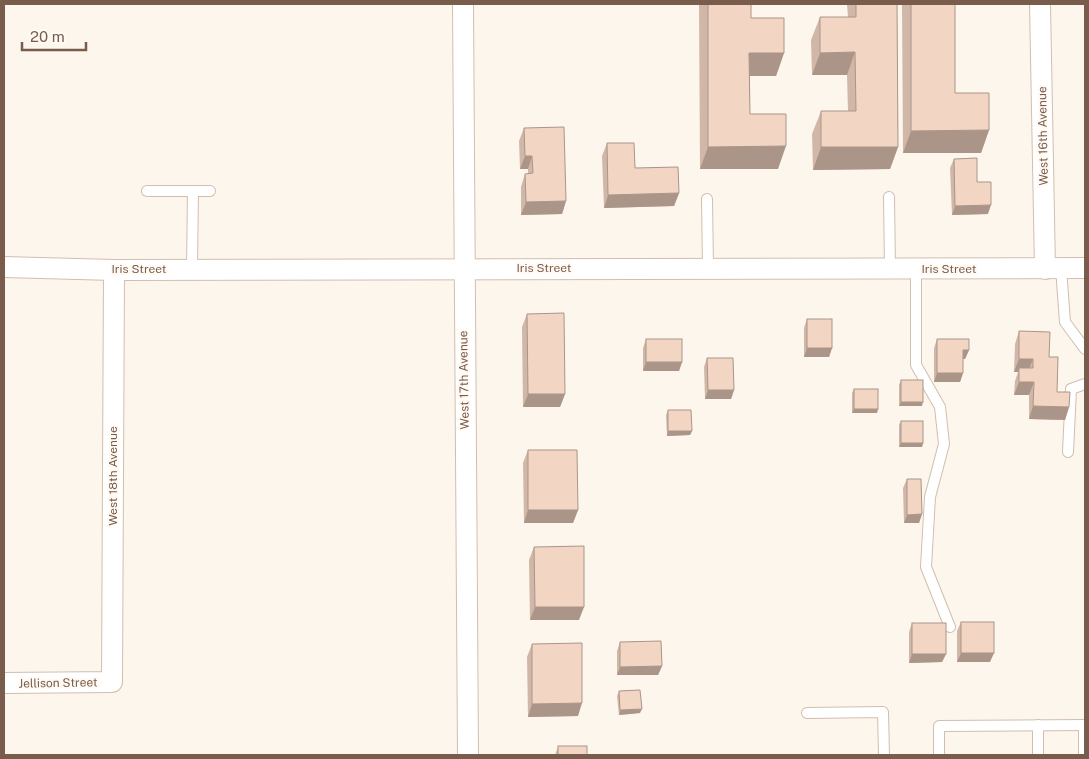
<svg xmlns="http://www.w3.org/2000/svg" width="1089" height="759" font-family="'Public Sans',sans-serif">
	<style>
		.lines { fill: none; stroke-linecap: round; stroke-linejoin: round }
		.service-casing { stroke: #d1beb0; stroke-width: 12 }
		.minor-casing { stroke: #d1beb0; stroke-width: 22 }
		.service { stroke: #fff; stroke-width: 10 }
		.minor { stroke: #fff; stroke-width: 20 }
		.wall { fill: #d1b7a8 }
		.shaded-wall { fill: #aa9588 }
		.building { fill: #f3d5c3; stroke: #aa9588 }
		.labels { text-anchor: middle; stroke-width: 4.5; stroke-linejoin: round; paint-order: stroke }
		.street-label { font-size: 12px; fill: #7a5c4d; stroke: #fffaf3 }
	</style>
	<rect width="100%" height="100%" fill="#fdf6ec"/>
	<g class="lines">
		<defs>
			<g id="service">
				<path d="M147,191H210"/>
				<path d="M889,197L890,268"/>
				<path d="M707,199L708,268"/>
				<path d="M916,268V365L940,407L944,444L930,497L926,567L950,627"/>
				<path d="M1061,268L1065,322L1085,349"/>
				<path d="M192,269L193,191"/>
				<path d="M1068,452L1071,389L1085,384"/>
				<path d="M807,713L883,712L884,755"/>
				<path d="M1038,725V755"/>
				<path d="M1084,725V755"/>
				<path d="M939,755V726L1085,725"/>
			</g>
			<g id="minor">
				<path d="M463,4L468,755"/>
				<path d="M1040,4L1045,269"/>
				<path d="M4,267L114,270L1085,268"/>
				<path d="M4,683L112,682L114,270"/>
			</g>
		</defs>
		<!-- service casing -->
		<use href="#service" class="service-casing"/>
		<!-- minor casing -->
		<use href="#minor" class="minor-casing"/>
		<!-- service -->
		<use href="#service" class="service"/>
		<!-- minor -->
		<use href="#minor" class="minor"/>
	</g>
	<!-- wall -->
	<g class="wall">
		<path d="M699,4H751V18L784,53L776,76H750V114L778,169H700Z"/>
		<path d="M847,4H897L898,147L890,169L813,170L812,134L821,111H848L847,75H812L811,40L820,17H848Z"/>
		<path d="M902,4H955V93L989,130L981,153H903Z"/>
		<path d="M524,128L566,201L562,214L521,215V187L525,174H528V169H520L519,141Z"/>
		<path d="M607,143L635,168L679,193L674,206L604,208L602,156Z"/>
		<path d="M954,159L977,182L988,214L952,215L950,168Z"/>
		<path d="M527,314L565,394L560,407H523L522,327Z"/>
		<path d="M807,319L832,348L829,357H804V328Z"/>
		<path d="M1019,331L1049,357L1057,392L1069,407L1065,420L1029,419V395H1014L1015,381L1018,372H1014L1015,344Z"/>
		<path d="M646,339L682,362L679,371H643V348Z"/>
		<path d="M937,339L969,350L965,359H963V373L960,382H934V348Z"/>
		<path d="M707,358L734,390L731,399H705L704,367Z"/>
		<path d="M901,380L922,406H899V385Z"/>
		<path d="M854,389L878,409L877,413H852V393Z"/>
		<path d="M668,410L692,431L690,435L667,436L666,415Z"/>
		<path d="M901,421L923,443L922,447H899V425Z"/>
		<path d="M528,450L578,510L573,523H524L523,463Z"/>
		<path d="M907,479L922,514L919,523H904L903,488Z"/>
		<path d="M534,547L579,620H530L529,560Z"/>
		<path d="M961,622L990,662H957V631Z"/>
		<path d="M912,623L946,654L942,662L909,663V632Z"/>
		<path d="M620,642L662,666L658,675H617V651Z"/>
		<path d="M532,644L578,716L528,717L527,657Z"/>
		<path d="M619,691L640,713L619,715L617,696Z"/>
		<path d="M558,747L587,755H555Z"/>
	</g>
	<!-- shaded-wall -->
	<g class="shaded-wall">
		<path d="M855,52L847,75H812L820,53Z"/>
		<path d="M749,53H784L776,76H741Z"/>
		<path d="M989,130L981,153H903L911,131Z"/>
		<path d="M786,146L778,169H700L708,147Z"/>
		<path d="M821,147H898L890,169L813,170Z"/>
		<path d="M525,156H532L528,169H520Z"/>
		<path d="M679,193L674,206L604,208L608,195Z"/>
		<path d="M566,201L562,214L521,215L526,202Z"/>
		<path d="M991,205L988,214L952,215L955,206Z"/>
		<path d="M807,348H832L829,357H804Z"/>
		<path d="M963,350H969L965,359H960Z"/>
		<path d="M1019,359H1033L1028,372L1019,368L1018,372H1014Z"/>
		<path d="M646,362H682L679,371H643Z"/>
		<path d="M937,373H963L960,382H934Z"/>
		<path d="M1019,382H1034L1029,395H1014Z"/>
		<path d="M708,390H734L731,399H705Z"/>
		<path d="M528,394H565L560,407H523Z"/>
		<path d="M901,402H923L922,406H899Z"/>
		<path d="M1033,406L1069,407L1065,420L1029,419Z"/>
		<path d="M854,409H878L877,413H852Z"/>
		<path d="M668,431H692L690,435L667,436Z"/>
		<path d="M901,443H923L922,447H899Z"/>
		<path d="M528,510H578L573,523H524Z"/>
		<path d="M922,514L919,523H904L907,515Z"/>
		<path d="M535,607H584L579,620H530Z"/>
		<path d="M961,653H994L990,662H957Z"/>
		<path d="M912,654H946L942,662L909,663Z"/>
		<path d="M662,666L658,675H617L620,667Z"/>
		<path d="M582,703L578,716L528,717L532,704Z"/>
		<path d="M642,709L640,713L619,715L620,710Z"/>
	</g>
	<!-- building -->
	<g class="building">
		<path d="M708,4H751V18H784V53H749L750,114H786V146L708,147Z"/>
		<path d="M856,4H897L898,147H821V111H856L855,52L820,53V17H856Z"/>
		<path d="M911,4H955V93H989V130L911,131Z"/>
		<path d="M564,127L566,201L526,202L525,174L533,173L532,156H525L524,128Z"/>
		<path d="M607,143H634L635,168L678,167L679,193L608,195Z"/>
		<path d="M977,158V182H991V205L955,206L954,159Z"/>
		<path d="M564,313L565,394H528L527,314Z"/>
		<rect x="807" y="319" width="25" height="29"/>
		<path d="M1019,331L1050,332L1049,357H1058L1057,392H1070L1069,407L1033,406L1034,382H1019V368H1033V359H1019Z"/>
		<rect x="646" y="339" width="36" height="23"/>
		<path d="M937,339H969V350H963V373H937Z"/>
		<path d="M707,358H733L734,390H708Z"/>
		<rect x="901" y="380" width="22" height="22"/>
		<rect x="854" y="389" width="24" height="20"/>
		<path d="M668,410H691L692,431H668Z"/>
		<rect x="901" y="421" width="22" height="22"/>
		<path d="M528,450H577L578,510H528Z"/>
		<path d="M907,479H921L922,514L907,515Z"/>
		<path d="M584,546V607H535L534,547Z"/>
		<rect x="961" y="622" width="33" height="31"/>
		<rect x="912" y="623" width="34" height="31"/>
		<path d="M661,641L662,666L620,667V642Z"/>
		<path d="M582,643V703L532,704V644Z"/>
		<path d="M640,690L642,709L620,710L619,691Z"/>
		<rect x="558" y="746" width="29" height="9"/>
	</g>
	<g class="labels">
		<!-- street labels -->
		<g class="street-label">
			<text transform="translate(1043 136) rotate(-91)" y="4">West 16th Avenue</text>
			<text x="544" y="272">Iris Street</text>
			<text x="139" y="273">Iris Street</text>
			<text x="949" y="273">Iris Street</text>
			<text transform="translate(464 380) rotate(-91)" y="4">West 17th Avenue</text>
			<text transform="translate(113 476) rotate(-90)" y="4">West 18th Avenue</text>
			<text transform="translate(58 683) rotate(-1)" y="4">Jellison Street</text>
		</g>
	</g>
	<!-- border -->
	<rect width="1089" height="759" fill="none" stroke="#7a5c4d" stroke-width="10"/>
	<!-- scale -->
	<path d="M22 42v8h64v-8" fill="none" stroke="#7a5c4d" stroke-width="2.5"/>
	<text x="30" y="42" font-size="15" fill="#7a5c4d" stroke="#fffaf3" stroke-width="4" paint-order="stroke">20 m</text>
</svg>
